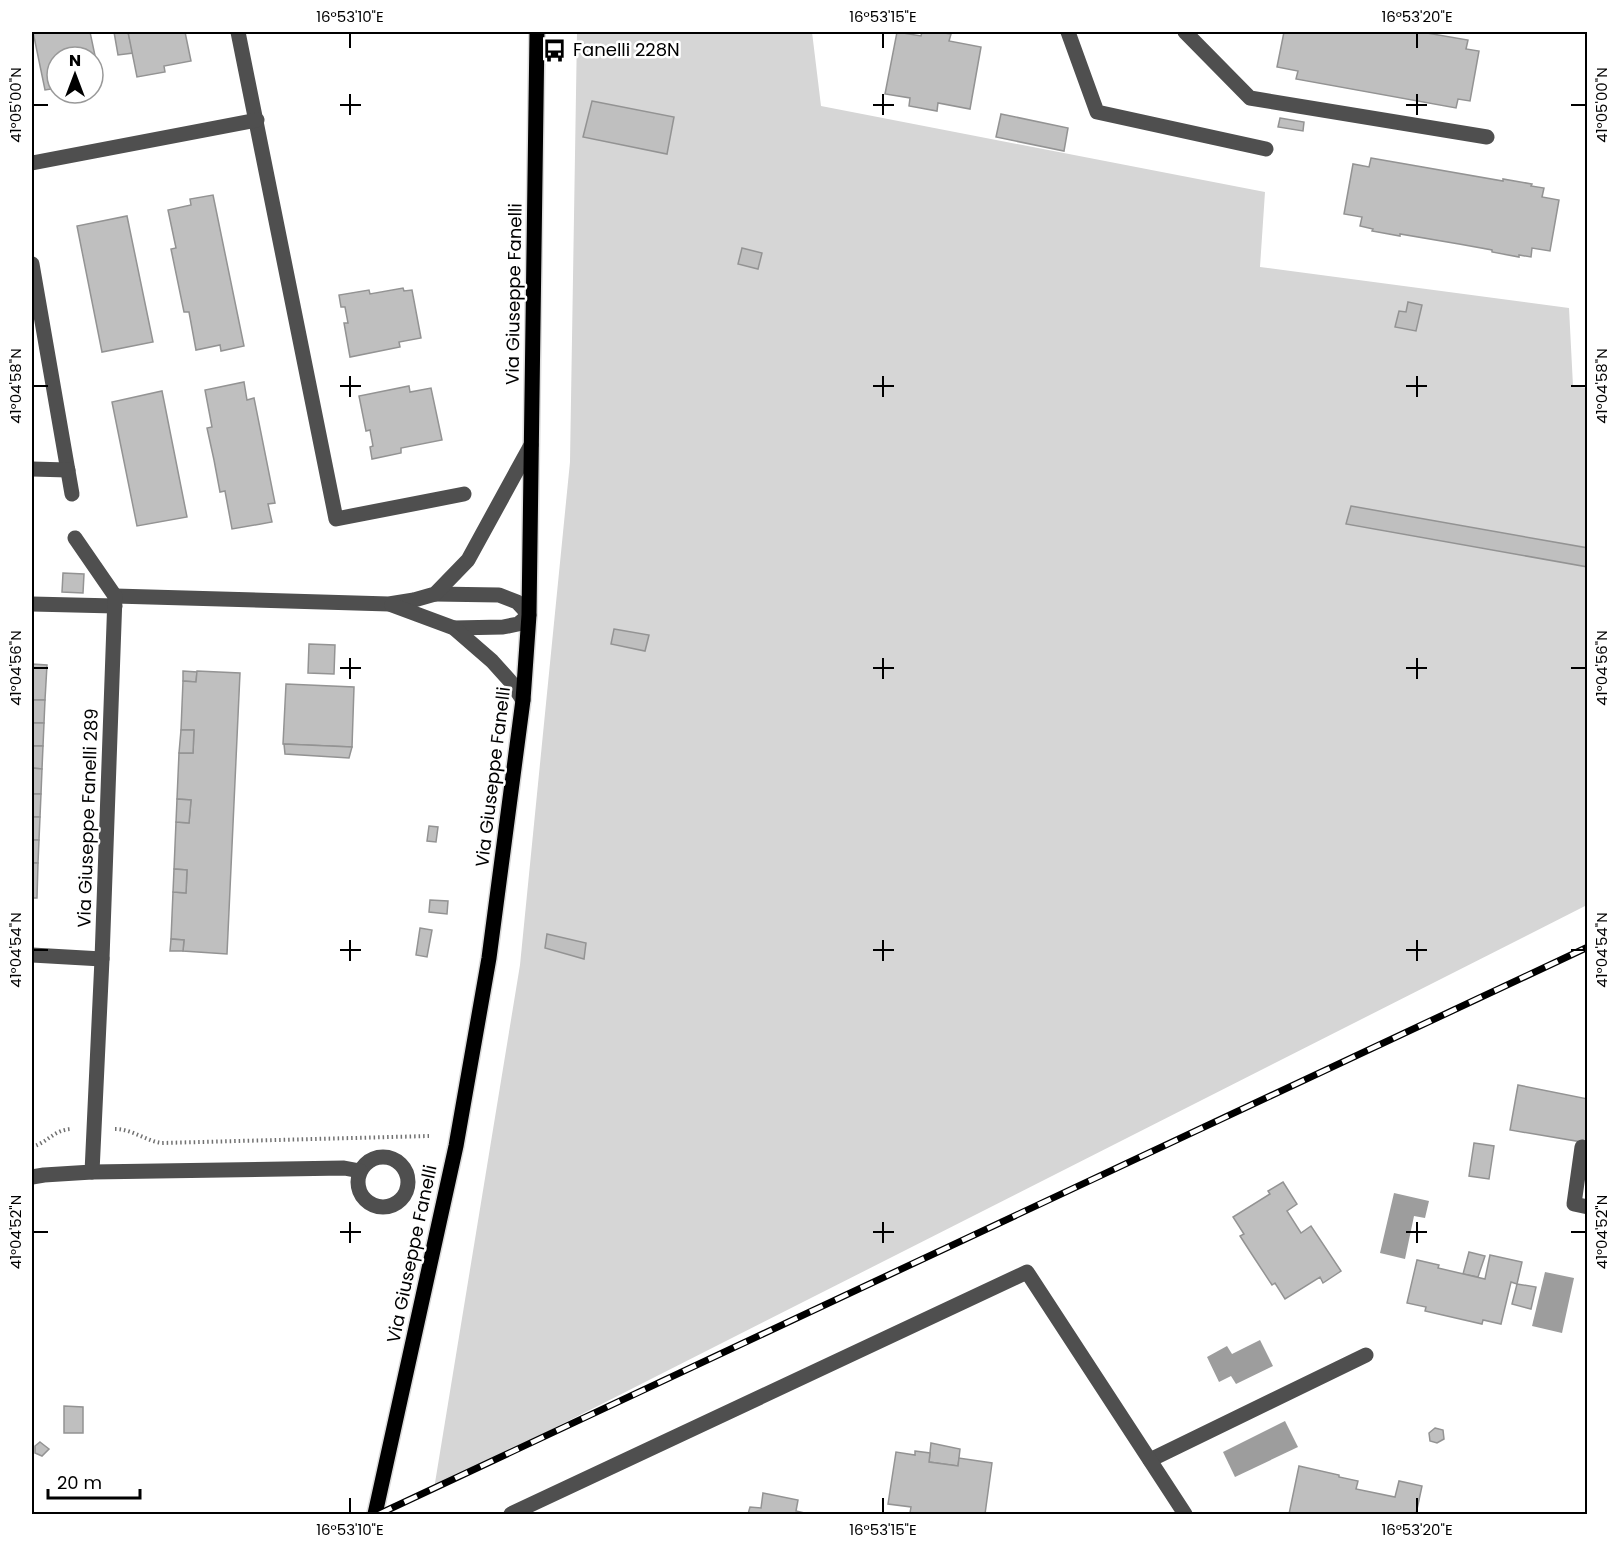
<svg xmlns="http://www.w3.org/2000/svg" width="1619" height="1546" font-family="Poppins,sans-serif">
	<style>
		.green { fill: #d6d6d6 }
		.water { fill: #9d9d9d }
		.building { fill: #bfbfbf; stroke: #939393; stroke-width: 1.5 }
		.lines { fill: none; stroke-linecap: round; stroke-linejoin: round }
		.major-casing { stroke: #dbdbdb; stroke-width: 18 }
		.path { stroke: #717171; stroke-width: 4; stroke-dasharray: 1.5 3; stroke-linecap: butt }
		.minor { stroke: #4f4f4f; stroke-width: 15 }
		.major { stroke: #000; stroke-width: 15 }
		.rail-casing { stroke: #000; stroke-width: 7 }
		.rail { stroke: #fff; stroke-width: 4.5; stroke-dasharray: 14; stroke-linecap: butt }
		.ticks { fill: none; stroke: #000; stroke-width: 2 }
		.labels { text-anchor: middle; stroke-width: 5; stroke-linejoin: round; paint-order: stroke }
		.poi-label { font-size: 18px; fill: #000; stroke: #fff; text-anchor: start }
		.street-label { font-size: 18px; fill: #000; stroke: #fff }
		.neatline { fill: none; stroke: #000; stroke-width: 2 }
		.ticks-label { font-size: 15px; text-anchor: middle; fill: #000 }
	</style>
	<rect width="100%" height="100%" fill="#fff"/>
	<!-- green -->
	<path class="green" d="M577,32H812L821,106L1265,192L1260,267L1569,308L1573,386L1588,388L1587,905L434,1489L520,965L570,462Z"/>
	<!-- water -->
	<g class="water">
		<path d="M1394,1193L1429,1201L1425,1218L1414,1216L1405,1259L1380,1253Z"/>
		<path d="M1545,1272L1574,1278L1562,1333L1532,1326Z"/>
		<path d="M1260,1340L1273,1366L1236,1384L1231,1376L1219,1382L1207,1357L1227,1346L1232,1354Z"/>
		<path d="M1285,1421L1298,1447L1235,1477L1223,1452Z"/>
	</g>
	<!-- building -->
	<g class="building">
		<path d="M33,32H90L101,84L93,85V57H57V88L45,90Z"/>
		<path d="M114,32H128L133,53L118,55Z"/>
		<path d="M128,32H185L191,61L164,66L165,72L137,77Z"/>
		<path d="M897,32L921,36L922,32H938L951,34L949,41L981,47L970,109L938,103L937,111L909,106L910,98L885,94Z"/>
		<path d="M1284,32H1421L1468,40L1466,49L1479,51L1470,101L1458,99L1456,108L1296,79L1298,71L1277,67Z"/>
		<path d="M592,101L674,117L667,154L583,137Z"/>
		<path d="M1001,114L1068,128L1064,151L996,137Z"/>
		<path d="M1280,118L1304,122L1303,131L1278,127Z"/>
		<path d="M1371,158L1503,181V179L1532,184L1531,186L1544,188L1542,197L1559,200L1550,251L1532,248L1531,257L1519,255V257L1492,252V250L1459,244L1400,234V236L1372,231L1373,229L1360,226L1362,217L1344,214L1353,164L1369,167Z"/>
		<path d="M213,195L244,346L221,351L220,345L196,350L189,312H184L171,249L176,248L168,210L191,205L190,199Z"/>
		<path d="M127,216L153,342L102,352L77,226Z"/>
		<path d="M742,248L762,253L758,269L738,264Z"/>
		<path d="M403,288L404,291L412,290L421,338L399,342L400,347L350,357L344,323H348L345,307H341L339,295L369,290L370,294Z"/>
		<path d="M1408,302L1422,305L1416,331L1395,327L1399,311L1406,312Z"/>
		<path d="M244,382L247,400L254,398L275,503L268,504L272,522L232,529L225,491L220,492L214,460L207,428L212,427L205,390Z"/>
		<path d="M409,386L410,392L431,388L442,440L401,448V453L372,459L370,447L373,446L370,430L366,431L359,396Z"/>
		<path d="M162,391L187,517L137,526L112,402Z"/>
		<path d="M1351,506L1588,548V567L1346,524Z"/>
		<path d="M63,573L84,574L83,593L62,592Z"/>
		<path d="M614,629L649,635L645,651L611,644Z"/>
		<path d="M309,644L335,645L334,674L308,673Z"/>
		<path d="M32,664L47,665L45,700H32Z"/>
		<path d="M183,671L197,672L196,682L183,681Z"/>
		<path d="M197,671L240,673L227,954L183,951L184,940L171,939L173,892L186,893L187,870L174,869L176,822L189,823L191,800L177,799L179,753H193L194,730H181L183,681L196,682Z"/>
		<path d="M286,684L354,687L352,747L283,744Z"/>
		<path d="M32,700H45L44,723H32Z"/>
		<path d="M32,723H44L43,746H32Z"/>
		<path d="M181,730H194L193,753H179Z"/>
		<path d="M284,744L352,747L349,758L285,754Z"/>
		<path d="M32,746H43L42,769L32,768Z"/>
		<path d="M32,768L42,769L41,794H32Z"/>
		<path d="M32,794H41L40,817H32Z"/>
		<path d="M177,799L191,800L189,823L176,822Z"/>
		<path d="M32,817H40L39,840H32Z"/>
		<path d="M429,826L438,827L436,842L427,841Z"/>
		<path d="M32,840H39L38,863H32Z"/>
		<path d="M32,863H38L37,898H32Z"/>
		<path d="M174,869L187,870L186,893L173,892Z"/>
		<path d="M430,900L448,901L447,914L429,912Z"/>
		<path d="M420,928L432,930L427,957L416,955Z"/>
		<path d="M547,934L586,943L584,959L545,948Z"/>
		<path d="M171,939L184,940L183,951H170Z"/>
		<path d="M1518,1085L1588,1099V1143L1510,1130Z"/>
		<path d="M1474,1143L1494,1146L1489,1179L1469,1176Z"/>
		<path d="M1283,1182L1297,1204L1287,1211L1301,1233L1311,1226L1341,1271L1323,1283L1320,1277L1285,1299L1275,1283L1272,1285L1251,1253L1240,1236L1244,1234L1233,1217L1270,1194L1268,1191Z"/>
		<path d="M1469,1252L1485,1256L1478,1277L1463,1274Z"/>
		<path d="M1490,1255L1522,1262L1517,1284L1511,1282L1501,1324L1483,1320L1482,1324L1425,1311L1426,1307L1407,1303L1417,1260L1439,1265L1438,1268L1485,1279Z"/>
		<path d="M1517,1284L1536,1287L1531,1309L1512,1304Z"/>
		<path d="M64,1406L83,1407V1433H64Z"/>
		<path d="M1435,1428L1443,1430L1444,1439L1437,1443L1430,1441L1429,1433Z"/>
		<path d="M40,1442L49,1449L42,1456L35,1453V1446Z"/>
		<path d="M931,1443L960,1449L958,1466L929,1462Z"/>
		<path d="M915,1451L930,1453L929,1462L958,1466L959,1458L992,1463L985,1514H920L910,1513L911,1507L888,1504L896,1452L915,1455Z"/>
		<path d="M1299,1466L1339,1475V1477L1358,1481L1356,1489L1395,1497L1399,1481L1422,1486L1416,1514H1289Z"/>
		<path d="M763,1493L798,1500L796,1511L805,1513V1514H748L750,1507L761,1508Z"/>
	</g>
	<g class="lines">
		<defs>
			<path id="major" d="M375,1514L456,1146L489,958L523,700L529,615L537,32"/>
		</defs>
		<!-- major casing -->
		<use href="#major" class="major-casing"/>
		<!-- path -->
		<g class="path">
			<path d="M115,1129C132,1129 146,1141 162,1143L429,1136"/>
			<path d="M32,1147C48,1142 54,1130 71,1129"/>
		</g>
		<!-- minor -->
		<g class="minor">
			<path d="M238,32L336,519L464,494"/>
			<path d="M1068,32L1097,112L1266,149"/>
			<path d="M1185,32L1250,98L1487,137"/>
			<path d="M32,163L257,120"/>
			<path d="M32,264L72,494"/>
			<path d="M32,469L68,470"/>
			<path d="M435,594L499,595L517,602L529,615L518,624L503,627L454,628"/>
			<path d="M115,596L389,604L414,600L435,594L468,560L531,445"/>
			<path d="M32,604L115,606"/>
			<path d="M392,605L454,628L492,661L510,681L523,700"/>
			<path d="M32,955L102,959"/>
			<path d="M1582,1147L1574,1204L1588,1207"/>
			<circle cx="383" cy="1182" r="25"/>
			<path d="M92,1172L344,1168L360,1171"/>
			<path d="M32,1177L44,1175L92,1172L102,959L115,596L75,538"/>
			<path d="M1150,1460L1366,1355"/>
			<path d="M511,1514L1027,1272L1185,1514"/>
		</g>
		<!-- major -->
		<use href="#major" class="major"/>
		<defs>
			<path id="rail" d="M379,1514L1588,947"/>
		</defs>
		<!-- rail casing -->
		<use href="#rail" class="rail-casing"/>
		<!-- rail -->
		<use href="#rail" class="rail"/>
	</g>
	<!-- ticks -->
	<path class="ticks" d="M350,33V48M883,33V48M1417,33V48M350,94V115M883,94V115M1417,94V115M33,105H48M340,105H361M873,105H894M1406,105H1427M1571,105H1586M350,376V397M883,376V397M1417,376V397M33,386H48M340,386H361M873,386H894M1406,386H1427M1571,386H1586M350,658V679M883,658V679M1417,658V679M33,668H48M340,668H361M873,668H894M1406,668H1427M1571,668H1586M350,940V961M883,940V961M1417,940V961M33,950H48M340,950H361M873,950H894M1406,950H1427M1571,950H1586M350,1222V1243M883,1222V1243M1417,1222V1243M33,1232H48M340,1232H361M873,1232H894M1406,1232H1427M1571,1232H1586M350,1498V1513M883,1498V1513M1417,1498V1513"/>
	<!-- icons -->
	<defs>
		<symbol id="bus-bare" viewBox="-9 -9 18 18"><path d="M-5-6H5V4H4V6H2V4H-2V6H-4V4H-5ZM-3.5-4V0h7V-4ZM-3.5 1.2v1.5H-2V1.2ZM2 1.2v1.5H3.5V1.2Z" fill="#000" stroke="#fff" stroke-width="2.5" paint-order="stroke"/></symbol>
	</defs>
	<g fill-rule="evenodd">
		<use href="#bus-bare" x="538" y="34" width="33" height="33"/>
	</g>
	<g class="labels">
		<!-- poi labels -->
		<g class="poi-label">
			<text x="573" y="56">Fanelli 228N</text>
		</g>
		<!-- street labels -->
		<g class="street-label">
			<text transform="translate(514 294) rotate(-89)" y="6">Via Giuseppe Fanelli</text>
			<text transform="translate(493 777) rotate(-83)" y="6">Via Giuseppe Fanelli</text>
			<text transform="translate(88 818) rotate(-88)" y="6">Via Giuseppe Fanelli 289</text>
			<text transform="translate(412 1254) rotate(-78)" y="6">Via Giuseppe Fanelli</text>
		</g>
	</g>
	<!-- border -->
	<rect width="1619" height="1546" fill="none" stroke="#ffffff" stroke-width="66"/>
	<!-- north arrow -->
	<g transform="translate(75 75)"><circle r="28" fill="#ffffff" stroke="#999999" stroke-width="1.5"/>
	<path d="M0-4.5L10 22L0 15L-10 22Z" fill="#000000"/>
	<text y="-9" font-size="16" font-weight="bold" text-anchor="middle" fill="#000000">N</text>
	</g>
	<!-- scale -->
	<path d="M48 1489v9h92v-9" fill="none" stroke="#000000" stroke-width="3"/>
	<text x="57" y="1489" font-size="18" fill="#000000" stroke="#ffffff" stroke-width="4.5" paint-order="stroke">20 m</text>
	<rect x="33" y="33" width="1553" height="1480" class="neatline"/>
	<g class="ticks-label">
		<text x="350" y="22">16°53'10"E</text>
		<text x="883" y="22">16°53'15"E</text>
		<text x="1417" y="22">16°53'20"E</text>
		<text transform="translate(16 105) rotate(-90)" y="5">41°05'00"N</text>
		<text transform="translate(1602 105) rotate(-90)" y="5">41°05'00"N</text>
		<text transform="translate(16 386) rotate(-90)" y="5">41°04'58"N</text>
		<text transform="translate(1602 386) rotate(-90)" y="5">41°04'58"N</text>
		<text transform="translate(16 668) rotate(-90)" y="5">41°04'56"N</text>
		<text transform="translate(1602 668) rotate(-90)" y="5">41°04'56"N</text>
		<text transform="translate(16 950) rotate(-90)" y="5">41°04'54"N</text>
		<text transform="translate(1602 950) rotate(-90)" y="5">41°04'54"N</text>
		<text transform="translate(16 1232) rotate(-90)" y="5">41°04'52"N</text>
		<text transform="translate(1602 1232) rotate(-90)" y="5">41°04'52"N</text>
		<text x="350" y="1535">16°53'10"E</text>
		<text x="883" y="1535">16°53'15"E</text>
		<text x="1417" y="1535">16°53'20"E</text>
	</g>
</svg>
